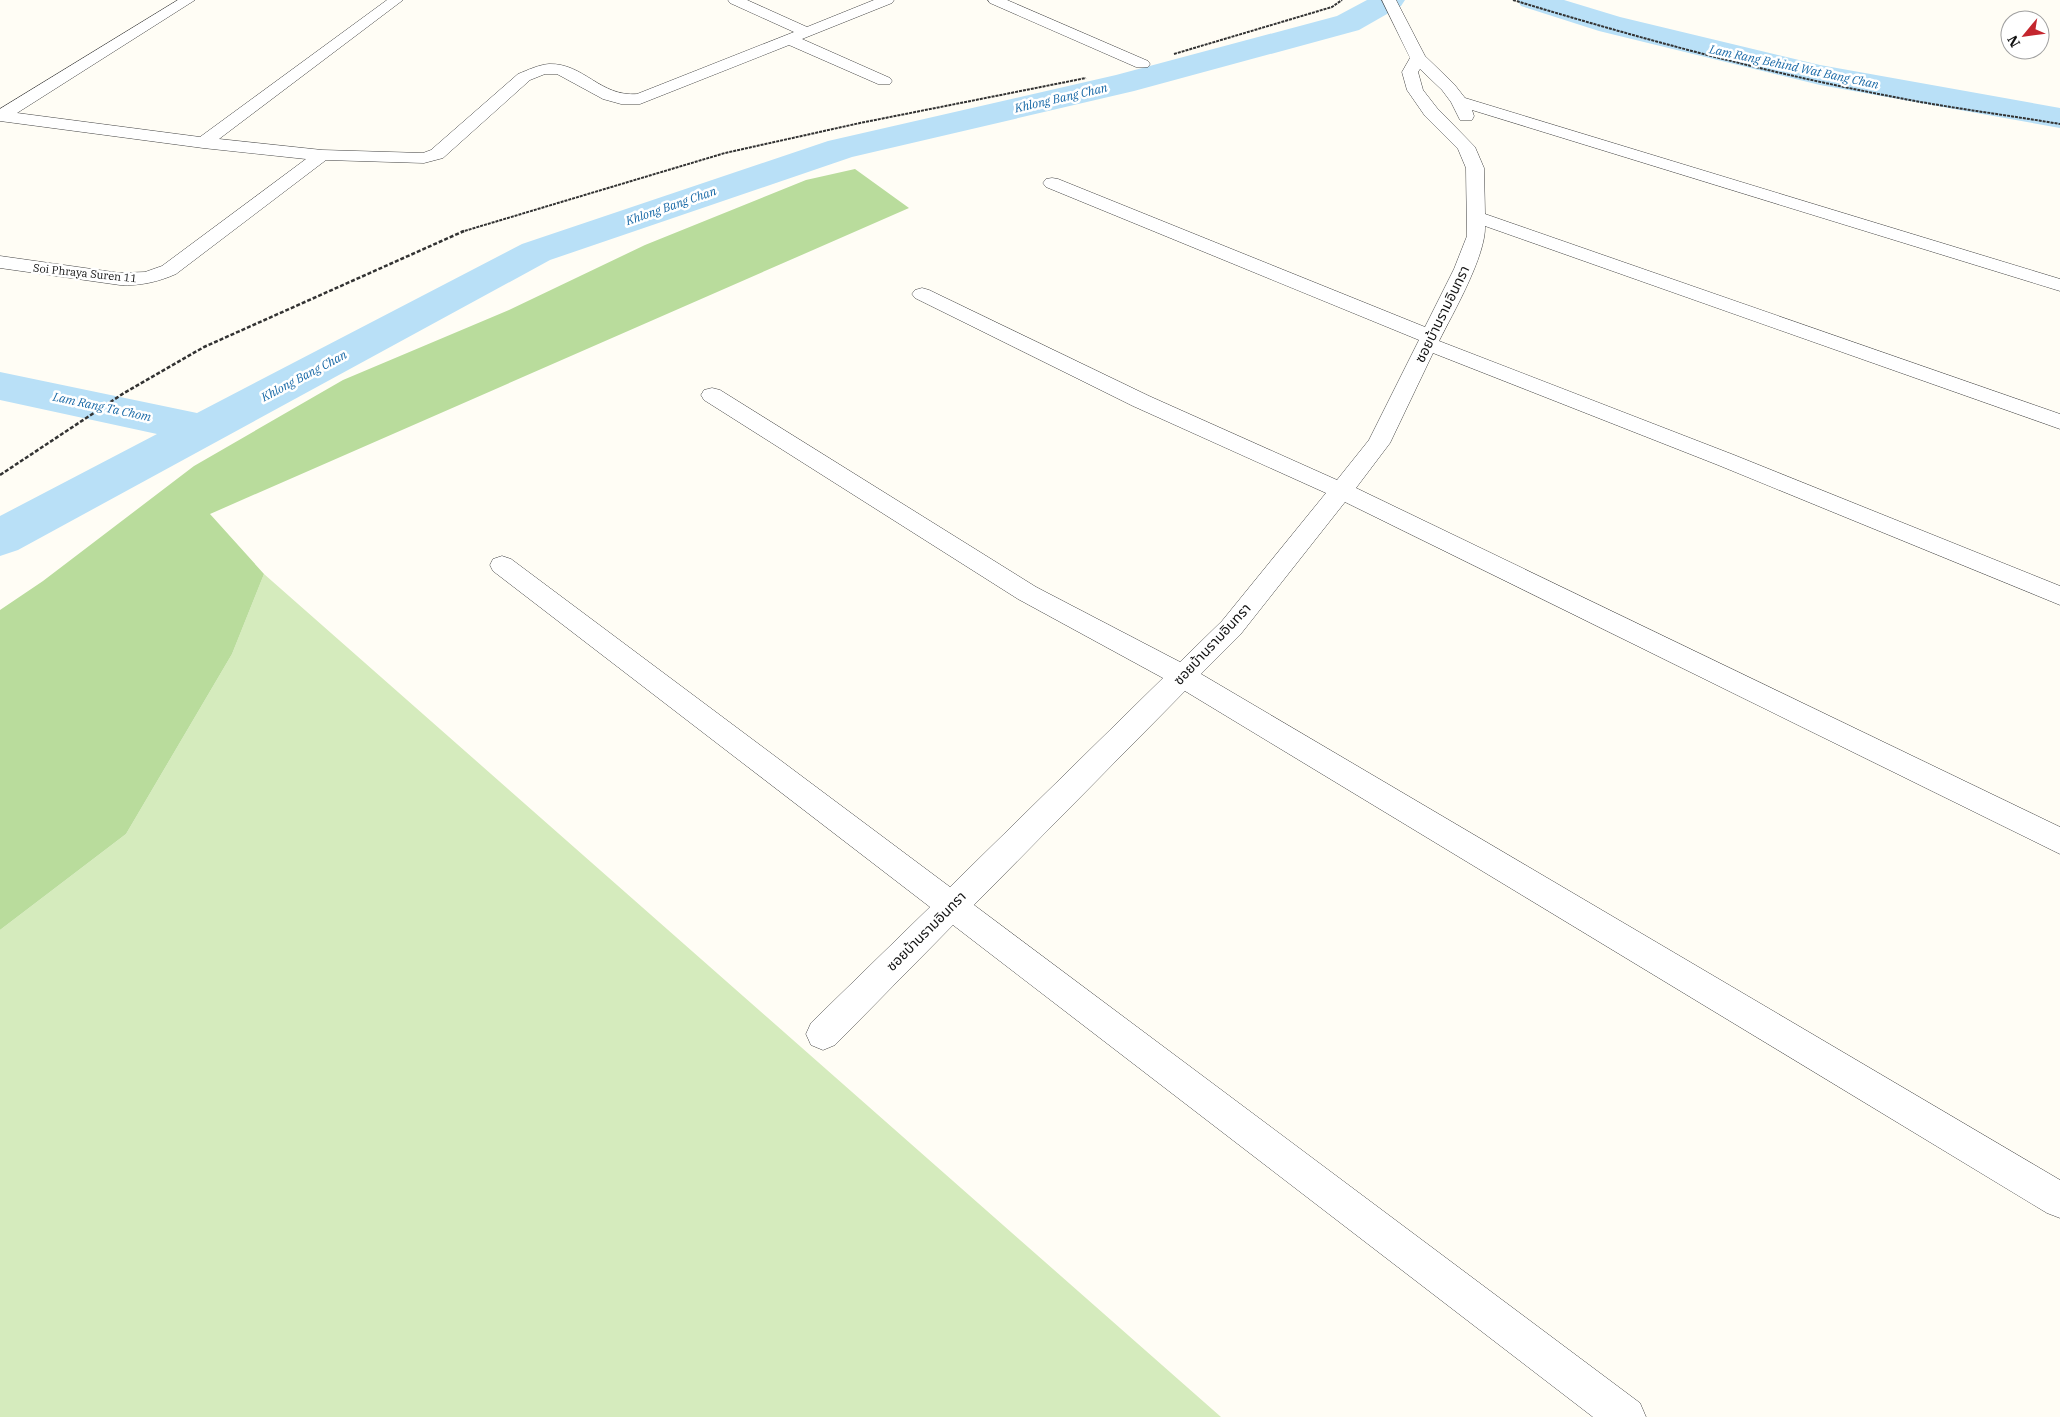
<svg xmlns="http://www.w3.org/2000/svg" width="2060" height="1417" font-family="'IBM Plex Serif','Noto Sans Thai',serif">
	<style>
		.green { fill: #d5ebbd }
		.forest { fill: #b9dc9c }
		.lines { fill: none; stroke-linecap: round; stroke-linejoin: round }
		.canal { fill: #b9e0f7; fill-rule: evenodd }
		.minor-casing { stroke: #444; stroke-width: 1 }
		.path-far1 { stroke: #333; stroke-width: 2; stroke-dasharray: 3 1; stroke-linecap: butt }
		.path { stroke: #333; stroke-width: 2.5; stroke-dasharray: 4 2; stroke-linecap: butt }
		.minor { fill: #fff; fill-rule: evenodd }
		.labels { text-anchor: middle; stroke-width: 5; stroke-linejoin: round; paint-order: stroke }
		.far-street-label { font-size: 11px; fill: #111; stroke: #fff }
		.far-water-label { font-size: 12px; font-style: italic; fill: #1768a6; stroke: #fff }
		.street-label { font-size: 14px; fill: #111; stroke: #fff }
	</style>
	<rect width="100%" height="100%" fill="#fffdf5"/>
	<!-- green -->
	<path class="green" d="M264,574L1221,1417H0V930L126,834L232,654Z"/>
	<!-- forest -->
	<path class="forest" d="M855,169L909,208L210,514L264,574L232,654L126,834L0,930V610L43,581L194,466L343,380L509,310L645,245L806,180Z"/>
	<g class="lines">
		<!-- canal -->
		<g class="canal">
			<path d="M1367,0H1405L1401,6L1359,30L1134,91L852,157L550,260L18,550L0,556V516L157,434L0,400V372L197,413L522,244L828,141L1116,75L1337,16Z"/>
			<path d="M1517,0H1564L1620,17L1820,65L2060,108V128L1820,85L1599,31L1521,6Z"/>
		</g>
		<defs>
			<g id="minor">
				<path d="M178,0H195L17,113L200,137L387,0H403L219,139L322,150L423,153L431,150L518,74C528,70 538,65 549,64C584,63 600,97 637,94L794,32L730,3L728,0H747L807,27L874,0H894L892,3L802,39L890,78L892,81L890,84H878L789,45L640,104H621L603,99L557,74H545L530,80L443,158L424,163L326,160L176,274C158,282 140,286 120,285L0,268V256L120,273L145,272L162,266L306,159L203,148L0,121V109Z"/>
				<path d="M988,0H1007L1148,61L1150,64L1148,67H1136L990,3Z"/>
				<path d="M1382,0H1396L1425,56L1454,84L1465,98L2060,279V291L1472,110L1474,116L1472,120H1460L1451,102L1442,90L1420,69L1418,72L1423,90L1437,108L1475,147L1484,168L1485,214L2060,414V429L1485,226C1486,256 1453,313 1439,341L1734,455L2060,586V605L1718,465L1433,353L1390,443L1356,488L2060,827V854L1345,502L1240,635L1201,674L2060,1180V1218L2047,1213L1185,691L974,905L1640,1403L1646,1417H1593L953,925L835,1045L823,1050L811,1045L806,1034L811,1023L930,907L493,571L490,565L493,559L502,556L511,559L950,887L1163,678L1018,599L704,400L701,395L704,390L712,388L720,390L1036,587L1180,662L1222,621L1326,493L1133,406L915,298L912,294L915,290L922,288L929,290L1149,396L1337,480L1369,440L1419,340L1046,187L1043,183L1046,179L1052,178L1058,179L1425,327L1454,269L1467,236L1466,168L1458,149L1425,116L1407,90L1402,72L1410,58Z"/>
			</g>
		</defs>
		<!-- minor casing -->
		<use href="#minor" class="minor-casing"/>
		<!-- path-far1 -->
		<g class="path-far1">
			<path d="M1513,0C1635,37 1759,71 1884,95C1942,107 2001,114 2060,124"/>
			<path d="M1174,54L1332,7L1342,0"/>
			<path d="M461,232L725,153L860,123L1086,78"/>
		</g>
		<!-- path -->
		<path class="path" d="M0,475L124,393L204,347L464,231"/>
		<!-- minor -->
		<use href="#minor" class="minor"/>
	</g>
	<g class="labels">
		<!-- far-street labels -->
		<g class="far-street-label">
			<text transform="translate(85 273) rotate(6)" y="4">Soi Phraya Suren 11</text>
		</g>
		<!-- far-water labels -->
		<g class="far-water-label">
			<text transform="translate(1794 67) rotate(12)" y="4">Lam Rang Behind Wat Bang Chan</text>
			<text transform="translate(1061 98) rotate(-13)" y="4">Khlong Bang Chan</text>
			<text transform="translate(671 206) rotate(-19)" y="4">Khlong Bang Chan</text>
			<text transform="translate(304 376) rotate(-28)" y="4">Khlong Bang Chan</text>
			<text transform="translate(102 407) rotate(12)" y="4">Lam Rang Ta Chom</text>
		</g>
		<!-- street labels -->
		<g class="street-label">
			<text transform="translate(1442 314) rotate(-64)" y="5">ซอยบ้านรามอินทรา</text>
			<text transform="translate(1212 644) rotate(-47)" y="5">ซอยบ้านรามอินทรา</text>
			<text transform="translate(926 931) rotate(-45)" y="5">ซอยบ้านรามอินทรา</text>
		</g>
	</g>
	<!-- north arrow -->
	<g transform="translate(2025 35) rotate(241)"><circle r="24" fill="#ffffff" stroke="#a0a0a0"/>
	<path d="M0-4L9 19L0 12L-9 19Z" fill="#c4262e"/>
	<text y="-8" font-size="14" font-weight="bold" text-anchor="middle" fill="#111111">N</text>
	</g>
</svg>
